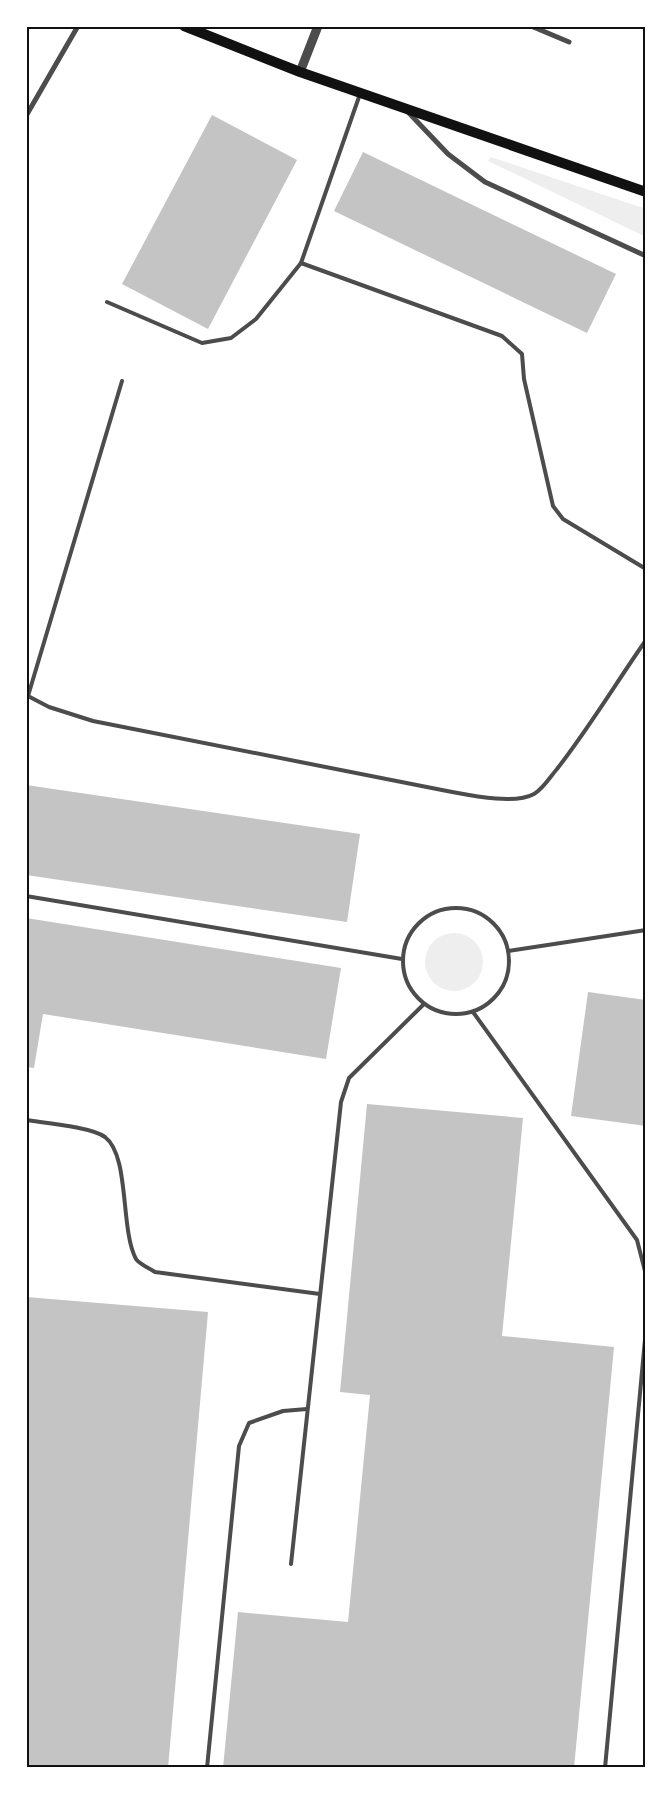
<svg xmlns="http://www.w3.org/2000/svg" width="672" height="1794" font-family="'DM Sans',sans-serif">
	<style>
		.green { fill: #eee }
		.building { fill: #c4c4c4 }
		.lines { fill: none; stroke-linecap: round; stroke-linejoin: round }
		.service { stroke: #4c4c4c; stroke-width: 4 }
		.minor { stroke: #4c4c4c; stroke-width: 5 }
		.tertiary { stroke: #4c4c4c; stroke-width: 9 }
		.secondary { stroke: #111; stroke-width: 10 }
		.neatline { fill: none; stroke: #111; stroke-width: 2 }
	</style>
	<rect width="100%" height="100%" fill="#fff"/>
	<!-- green -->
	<g class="green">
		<path d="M491,157L646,209V237L488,161Z"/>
		<circle cx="454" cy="962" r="29"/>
	</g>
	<!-- building -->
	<g class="building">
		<path d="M212,115L297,160L208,329L122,284Z"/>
		<path d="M363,152L616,274L587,333L334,211Z"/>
		<path d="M26,785L360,834L347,922L26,875Z"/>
		<path d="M26,918L341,968L326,1059L43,1014L34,1068L26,1067Z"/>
		<path d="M588,992L646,1000V1126L571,1116Z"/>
		<path d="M367,1104L523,1118L502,1336L614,1347L574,1768H223L238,1612L348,1622L370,1395L340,1392Z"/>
		<path d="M26,1297L208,1312L168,1768H26Z"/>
	</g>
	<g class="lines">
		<!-- service -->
		<g class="service">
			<path d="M301,263L502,336L522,354L524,379L553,506L563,519L646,569"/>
			<path d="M107,302L202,343L231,338L256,319L301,263L360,94"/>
			<path d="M26,695L49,707L93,721L447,791C469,795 514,805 534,794C543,789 550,777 557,769C589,728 616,683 646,640"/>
			<path d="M28,696L122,381"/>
			<path d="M26,896L402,959"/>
			<circle cx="456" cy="961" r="53"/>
			<path d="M508,951L646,930"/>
			<path d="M473,1012L637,1240L646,1275"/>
			<path d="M26,1120C45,1123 91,1127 105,1137C130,1156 120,1229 136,1259C139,1264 149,1268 155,1272L320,1294"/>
			<path d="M291,1564L341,1102L349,1078L424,1004"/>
			<path d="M207,1768L239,1446L249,1423L283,1411L307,1409"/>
			<path d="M605,1768L646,1329"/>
		</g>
		<!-- minor -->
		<g class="minor">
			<path d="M531,26L569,42"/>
			<path d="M408,112L448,154L485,182L646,256"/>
			<path d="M26,116L78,26"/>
		</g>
		<!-- tertiary -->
		<path class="tertiary" d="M300,72L318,26"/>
		<!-- secondary -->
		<path class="secondary" d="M184,26L300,72L646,192"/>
	</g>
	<!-- border -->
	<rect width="672" height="1794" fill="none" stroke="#ffffff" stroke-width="55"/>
	<rect x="28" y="28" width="616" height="1738" class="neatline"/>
</svg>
